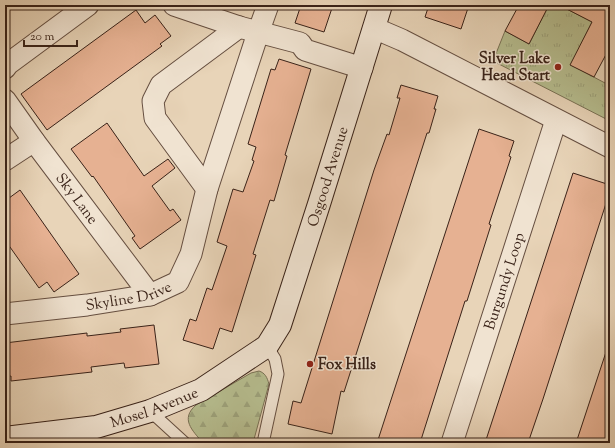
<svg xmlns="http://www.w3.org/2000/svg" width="615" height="448" font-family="'Sorts Mill Goudy',serif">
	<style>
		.forest { fill: url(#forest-firs); stroke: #787054 }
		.park { fill: url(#park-tufts); stroke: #787054 }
		.building { fill: #e6b192; stroke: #392218 }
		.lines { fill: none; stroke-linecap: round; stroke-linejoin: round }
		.lane-casing { stroke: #654e40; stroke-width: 13 }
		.street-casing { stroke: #654e40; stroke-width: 23 }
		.secondary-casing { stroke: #392218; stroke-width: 24 }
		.lane { stroke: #f0e3d1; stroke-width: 11 }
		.street { stroke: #f0e3d1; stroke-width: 21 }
		.secondary { stroke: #f0e3d1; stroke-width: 22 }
		.poi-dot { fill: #8f2418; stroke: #f0e3d1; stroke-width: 1.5 }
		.labels { text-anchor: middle; stroke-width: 3; stroke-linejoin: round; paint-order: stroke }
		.poi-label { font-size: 15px; font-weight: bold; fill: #392218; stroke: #f0e3d1; text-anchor: end }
		.street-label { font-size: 15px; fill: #392218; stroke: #f0e3d1 }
	</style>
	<defs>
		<pattern id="forest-firs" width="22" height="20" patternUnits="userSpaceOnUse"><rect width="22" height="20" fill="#b6bd8f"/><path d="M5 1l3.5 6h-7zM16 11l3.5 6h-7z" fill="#9da27b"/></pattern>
		<pattern id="park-tufts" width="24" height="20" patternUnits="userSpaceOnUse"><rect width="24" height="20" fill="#b6bd8f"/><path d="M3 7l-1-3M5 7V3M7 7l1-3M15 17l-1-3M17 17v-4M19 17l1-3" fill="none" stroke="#9da27b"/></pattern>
	</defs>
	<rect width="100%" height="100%" fill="#e8d4b8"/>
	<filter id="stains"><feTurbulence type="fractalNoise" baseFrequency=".005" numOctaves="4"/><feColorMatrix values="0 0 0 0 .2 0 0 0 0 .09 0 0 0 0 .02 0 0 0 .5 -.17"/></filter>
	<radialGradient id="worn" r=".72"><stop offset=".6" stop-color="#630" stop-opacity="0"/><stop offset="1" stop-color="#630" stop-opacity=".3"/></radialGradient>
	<!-- forest -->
	<path class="forest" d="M259,371C265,373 267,377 269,384L253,443H203C192,430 180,419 196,405L251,373Z"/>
	<!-- park -->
	<path class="park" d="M549,5H559L592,22L571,65L605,83L610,74V121L493,61L505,31L529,44Z"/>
	<!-- building -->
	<g class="building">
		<path d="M301,5H333L324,32L295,23Z"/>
		<path d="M429,5H469L461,29L425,17Z"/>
		<path d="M519,5H549L529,44L505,31Z"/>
		<path d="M559,5H610V47L594,77L570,65L592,22Z"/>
		<path d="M136,10L145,23L155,15L171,36L160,44L162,46L47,130L21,94Z"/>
		<path d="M279,59L311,69L285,155L287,156L274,201L270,200L253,254L256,255L232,332L220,328L213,349L183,340L190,319L196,321L207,288L212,290L227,246L217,242L233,189L243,192L254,161L252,160L256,147L248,144L271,69L275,70Z"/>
		<path d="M401,85L438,96L434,109H436L429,133H427L344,392L341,391L332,434L288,424L293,401L301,403L374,170L387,134L389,135L400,98H397Z"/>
		<path d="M107,123L144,176L168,159L175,168L152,186L170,211L173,209L181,220L140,249L132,238L135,236L93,176L92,177L71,149Z"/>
		<path d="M479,129L514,141L509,156L511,157L489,224L491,225L467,301H465L420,443H377Z"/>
		<path d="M573,173L610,185V191L543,399L528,443H485Z"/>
		<path d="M20,190L79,274L54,292L47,282L39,288L5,240V201Z"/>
		<path d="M154,325L159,364L125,368L124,363L91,367L92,372L11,381V376L5,377V343L87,333V336L121,332L120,329Z"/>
		<path d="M607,349L610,350V443H576Z"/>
	</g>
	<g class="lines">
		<defs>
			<g id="lane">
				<path d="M150,411L185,443"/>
				<path d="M263,443L278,374L275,359L267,346"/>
			</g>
			<g id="street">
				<path d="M174,5L239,27L300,43L305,50L362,68"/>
				<path d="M374,28L402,40L610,147"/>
				<path d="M5,68L8,64L88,5"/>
				<path id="s1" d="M5,100L34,141L150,295"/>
				<path d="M5,160L34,141"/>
				<path d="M207,189L155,118L153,101L161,85L239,27"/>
				<path id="s2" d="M5,314L87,305L150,295L178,282L191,254L207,189L258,33L268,5"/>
				<path id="s3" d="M452,443L556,120"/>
			</g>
			<g id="secondary">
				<path id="s4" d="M5,438L96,427L150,411L201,390L267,346L280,325L319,204L381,5"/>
			</g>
		</defs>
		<!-- lane casing -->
		<use href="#lane" class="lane-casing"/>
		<!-- street casing -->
		<use href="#street" class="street-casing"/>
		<!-- secondary casing -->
		<use href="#secondary" class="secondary-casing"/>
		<!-- lane -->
		<use href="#lane" class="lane"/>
		<!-- street -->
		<use href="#street" class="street"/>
		<!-- secondary -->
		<use href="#secondary" class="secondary"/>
	</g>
	<!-- markers -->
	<g class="poi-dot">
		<circle cx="558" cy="67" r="4"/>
		<circle cx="310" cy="364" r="4"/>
	</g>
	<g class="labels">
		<!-- poi labels -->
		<g class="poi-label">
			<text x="550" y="63">Silver Lake<tspan x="550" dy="17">Head Start</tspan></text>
			<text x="318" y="369" text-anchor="start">Fox Hills</text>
		</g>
		<!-- street labels -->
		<g class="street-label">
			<text dy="5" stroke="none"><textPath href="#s4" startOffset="463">Osgood Avenue</textPath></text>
			<text dy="5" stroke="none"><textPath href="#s1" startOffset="122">Sky Lane</textPath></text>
			<text dy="5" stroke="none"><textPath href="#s3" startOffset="170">Burgundy Loop</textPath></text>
			<text dy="5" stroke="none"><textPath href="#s2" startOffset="125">Skyline Drive</textPath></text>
			<text dy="5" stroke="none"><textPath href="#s4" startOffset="153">Mosel Avenue</textPath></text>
		</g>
	</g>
	<!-- margin -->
	<rect width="615" height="448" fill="none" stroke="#e8d4b8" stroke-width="20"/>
	<rect x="6" y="6" width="603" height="436" fill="none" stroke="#392218" stroke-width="2"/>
	<rect x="10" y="10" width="595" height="428" fill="none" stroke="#392218"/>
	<!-- scale -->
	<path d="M24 40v6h53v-6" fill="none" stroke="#392218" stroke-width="2"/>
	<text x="30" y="40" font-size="12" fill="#392218" stroke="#f0e3d1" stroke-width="3" paint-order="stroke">20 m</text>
	<rect width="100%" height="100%" filter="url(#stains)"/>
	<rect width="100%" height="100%" fill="url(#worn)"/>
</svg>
